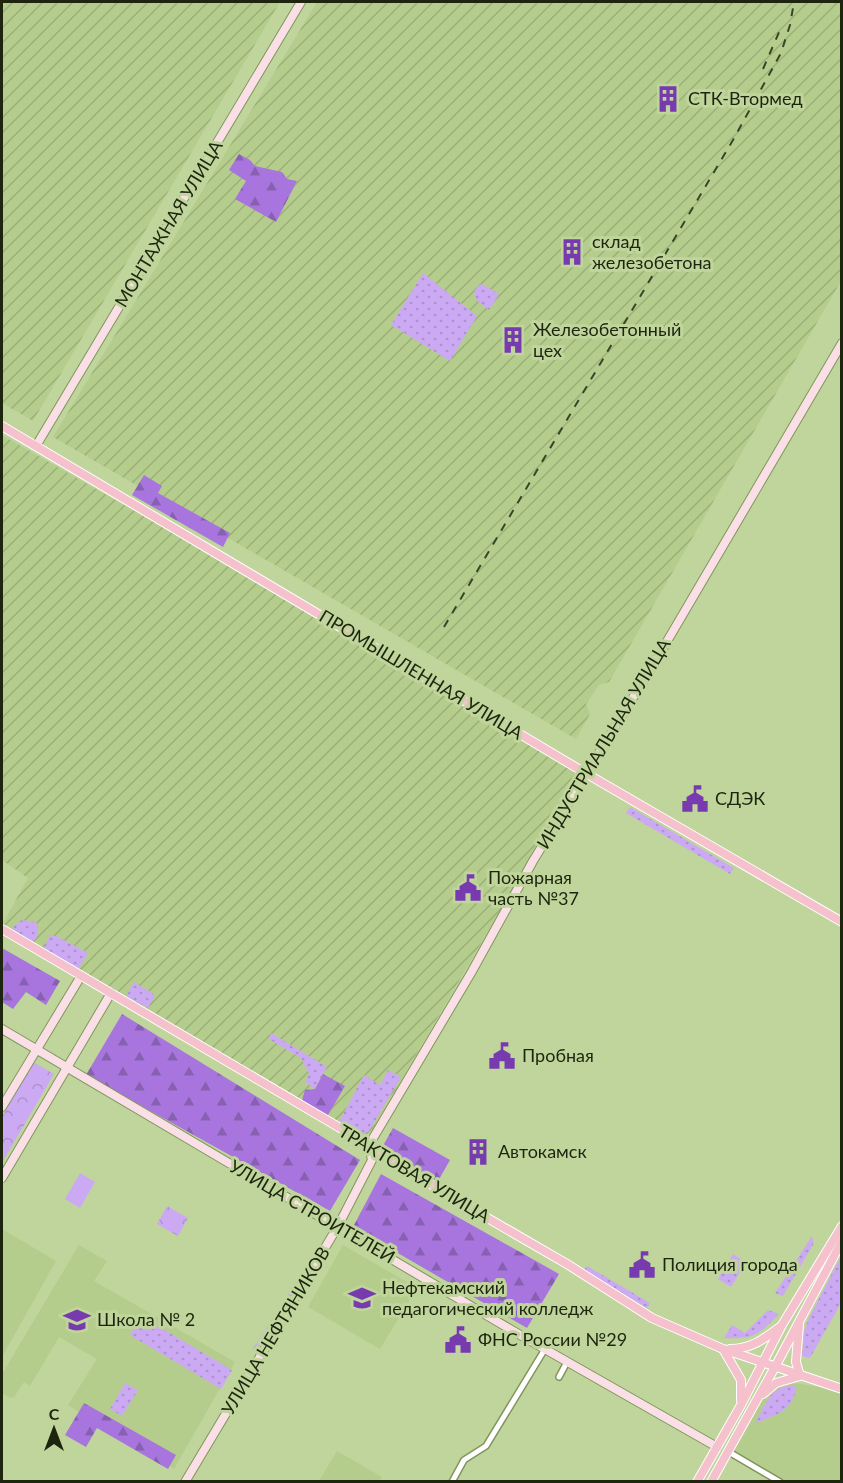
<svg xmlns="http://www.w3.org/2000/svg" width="843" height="1483" font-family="Lato,sans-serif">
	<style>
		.built { fill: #b5cd8c }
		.industrial { fill: url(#industrial-furrows) }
		.grass { fill: url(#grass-dots) }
		.forest { fill: url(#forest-firs) }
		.park { fill: url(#park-crowns) }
		.garden { fill: #cbaaf3 }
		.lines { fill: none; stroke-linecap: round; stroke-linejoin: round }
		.street-casing { stroke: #81955d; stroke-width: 8 }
		.secondary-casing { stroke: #81955d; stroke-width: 10 }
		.primary-casing { stroke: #fff; stroke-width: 10 }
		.street { stroke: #fff; stroke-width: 5 }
		.secondary { stroke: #fae0e6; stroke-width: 8 }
		.primary { stroke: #f5c1cd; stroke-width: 8 }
		.rail { stroke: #3a4528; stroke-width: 2; stroke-dasharray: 8 8; stroke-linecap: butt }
		.labels { text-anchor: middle; stroke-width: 6; stroke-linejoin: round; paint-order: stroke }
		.poi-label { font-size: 18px; fill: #1d250f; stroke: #bfd59b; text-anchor: start }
		.street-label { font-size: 18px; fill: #1d250f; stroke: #bfd59b }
	</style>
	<defs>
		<pattern id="industrial-furrows" width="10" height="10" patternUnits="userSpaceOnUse" patternTransform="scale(1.5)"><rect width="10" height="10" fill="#b5cd8c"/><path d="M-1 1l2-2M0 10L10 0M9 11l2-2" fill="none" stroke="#9bb078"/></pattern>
		<pattern id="grass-dots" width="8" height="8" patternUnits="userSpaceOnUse" patternTransform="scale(1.5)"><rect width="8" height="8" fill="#cbaaf3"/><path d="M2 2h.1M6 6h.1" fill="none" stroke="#ae92cf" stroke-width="1.8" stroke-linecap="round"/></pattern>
		<pattern id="forest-firs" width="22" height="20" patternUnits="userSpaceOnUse" patternTransform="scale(1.5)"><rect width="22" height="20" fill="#a775dd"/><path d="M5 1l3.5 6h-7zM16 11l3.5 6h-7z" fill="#8760b2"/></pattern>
		<pattern id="park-crowns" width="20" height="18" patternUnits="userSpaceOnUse" patternTransform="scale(1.5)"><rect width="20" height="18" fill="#cbaaf3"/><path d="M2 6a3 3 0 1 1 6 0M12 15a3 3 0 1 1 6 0" fill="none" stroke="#ae92cf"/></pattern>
	</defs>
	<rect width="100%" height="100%" fill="#bfd59b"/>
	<!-- built -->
	<g class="built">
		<path d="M2,1229L56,1261L2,1357Z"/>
		<path d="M79,1245L107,1261L94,1281L235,1362L174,1469L68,1405L97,1359L59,1337L30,1386L24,1382L14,1397L10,1398L2,1393V1374Z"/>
		<path d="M343,1245L417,1288L380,1349L308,1307Z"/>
		<path d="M794,1383L820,1387L841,1394V1481H784L733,1452L764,1394L773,1388Z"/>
		<path d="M337,1451L382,1477L379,1481H319Z"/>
	</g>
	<!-- industrial -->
	<g class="industrial">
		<path d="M2,2H280L33,421L2,403Z"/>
		<path d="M317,2H841V281L609,682L599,685L586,704L590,714L576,739L53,437Z"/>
		<path d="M2,435L225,563L573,769L575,772L574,784L371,1132L367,1135L358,1137L143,1007L2,925L28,878L2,860Z"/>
	</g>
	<!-- grass -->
	<g class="grass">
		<path d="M423,273L477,316L450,361L391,325Z"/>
		<path d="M482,284L499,294L489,310L476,300L474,292L478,286Z"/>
		<path d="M630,807L734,868L730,874L626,813Z"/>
		<path d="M22,920L36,922C40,931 39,937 31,943L14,933V926Z"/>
		<path d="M50,935L56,936L88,953L79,968L74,969L43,950Z"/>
		<path d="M134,982L155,995L148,1008L126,996Z"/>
		<path d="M271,1033L327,1067L315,1089L305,1082L309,1074L301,1058L269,1039Z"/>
		<path d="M388,1070L401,1077L369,1131L361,1135L339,1122L364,1075L380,1085Z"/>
		<path d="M812,1236L814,1243L783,1296L775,1293Z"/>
		<path d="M733,1254L746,1262L731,1287L718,1279Z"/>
		<path d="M841,1256V1303L810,1358L802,1356L804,1331L809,1318Z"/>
		<path d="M308,1263L313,1265L263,1348L252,1350Z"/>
		<path d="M587,1266L650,1303L647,1308L584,1270Z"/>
		<path d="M768,1310L779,1314C759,1334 754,1340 724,1338L732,1325L745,1333Z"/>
		<path d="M141,1316L232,1370L221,1389L130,1335Z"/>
		<path d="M125,1383L138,1390L122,1416L110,1409Z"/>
		<path d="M796,1386C795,1410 775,1416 755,1423C766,1404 771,1384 796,1386Z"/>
	</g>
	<!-- forest -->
	<g class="forest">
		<path d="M239,154L250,160L255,166L282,172L287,179L297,181L276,222L235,199L246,181L229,170Z"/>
		<path d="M144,475L162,486L158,493L230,533L223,547L132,495Z"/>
		<path d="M2,948L60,981L46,1005L26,992L13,1009L2,1002Z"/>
		<path d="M122,1014L360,1160L330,1211L86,1075Z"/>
		<path d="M323,1074L345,1086L328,1115L320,1119L300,1107L305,1090L315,1089Z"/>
		<path d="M393,1128L450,1160L437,1183L380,1151Z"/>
		<path d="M381,1174L559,1274L527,1328L353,1227Z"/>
		<path d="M84,1403L176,1455L168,1469L97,1428L86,1447L65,1435Z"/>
	</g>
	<!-- park -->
	<g class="park">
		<path d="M33,1062L54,1074L2,1163V1117Z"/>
		<path d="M167,1206L188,1218L178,1236L157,1224Z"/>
	</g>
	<!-- garden -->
	<path class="garden" d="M80,1173L95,1182L80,1208L65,1199Z"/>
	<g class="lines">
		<defs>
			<g id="street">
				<path d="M559,1377L567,1362"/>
				<path d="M729,1452L780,1482"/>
				<path d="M452,1482L464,1460L486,1446L545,1349"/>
			</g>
			<g id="secondary">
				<path d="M36,446L301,2"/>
				<path d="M2,1029L515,1332L717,1447"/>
				<path d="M2,1107L81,976"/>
				<path d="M2,1178L111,993"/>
				<path d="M185,1482L338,1226L372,1160L369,1145L471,973L533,861L659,655L842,343"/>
			</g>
			<g id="primary">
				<path d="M2,426L587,774L842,922"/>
				<path d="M2,929L369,1145L458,1201L567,1264L652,1318L723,1349L842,1389"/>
				<path d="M723,1349L741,1380V1400"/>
				<path d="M730,1349C751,1349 764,1339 780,1327"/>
				<path d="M763,1394L776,1383L800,1376L796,1362L799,1325"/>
				<path d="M697,1482L741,1405L782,1325L842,1226"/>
				<path d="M711,1482L775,1367L842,1241"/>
			</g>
		</defs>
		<!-- street casing -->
		<use href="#street" class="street-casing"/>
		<!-- secondary casing -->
		<use href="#secondary" class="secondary-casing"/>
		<!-- primary casing -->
		<use href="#primary" class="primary-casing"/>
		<!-- street -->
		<use href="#street" class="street"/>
		<!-- secondary -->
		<use href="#secondary" class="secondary"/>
		<!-- primary -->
		<use href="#primary" class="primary"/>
		<!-- rail -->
		<g class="rail">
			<path d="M763,69L780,30"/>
			<path d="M444,627L733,140L781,53L790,25L794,2"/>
		</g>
	</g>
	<!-- icons -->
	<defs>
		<symbol id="building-bare" viewBox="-9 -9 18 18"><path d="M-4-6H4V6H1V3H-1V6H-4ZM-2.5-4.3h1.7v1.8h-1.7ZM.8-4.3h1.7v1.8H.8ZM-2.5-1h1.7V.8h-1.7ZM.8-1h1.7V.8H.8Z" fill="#783aaf" stroke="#bfd59b" stroke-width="2.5" paint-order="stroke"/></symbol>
		<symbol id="civic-bare" viewBox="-9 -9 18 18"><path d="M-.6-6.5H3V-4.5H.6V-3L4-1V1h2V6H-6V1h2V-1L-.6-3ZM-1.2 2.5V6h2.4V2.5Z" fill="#783aaf" stroke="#bfd59b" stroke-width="2.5" paint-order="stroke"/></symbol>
		<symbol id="university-bare" viewBox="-9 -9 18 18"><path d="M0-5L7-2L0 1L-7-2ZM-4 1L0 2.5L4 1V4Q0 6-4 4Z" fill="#783aaf" stroke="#bfd59b" stroke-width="2.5" paint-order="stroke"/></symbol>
		<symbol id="school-bare" viewBox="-9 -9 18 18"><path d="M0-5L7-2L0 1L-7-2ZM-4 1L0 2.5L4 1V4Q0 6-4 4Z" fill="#783aaf" stroke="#bfd59b" stroke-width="2.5" paint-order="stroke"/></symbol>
	</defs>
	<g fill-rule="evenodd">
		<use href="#building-bare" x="649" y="80" width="38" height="38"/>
		<use href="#building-bare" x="553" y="233" width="38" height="38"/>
		<use href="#building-bare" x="494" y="321" width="38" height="38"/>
		<use href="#civic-bare" x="676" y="780" width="38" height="38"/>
		<use href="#civic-bare" x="449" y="869" width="38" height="38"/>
		<use href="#civic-bare" x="483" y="1037" width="38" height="38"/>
		<use href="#building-bare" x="459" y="1133" width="38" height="38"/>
		<use href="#civic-bare" x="623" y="1246" width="38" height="38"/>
		<use href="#university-bare" x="343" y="1279" width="38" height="38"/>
		<use href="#school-bare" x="58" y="1301" width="38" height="38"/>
		<use href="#civic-bare" x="439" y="1321" width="38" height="38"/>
	</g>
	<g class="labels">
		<!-- poi labels -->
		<g class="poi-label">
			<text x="688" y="105">СТК-Втормед</text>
			<text x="592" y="248">склад<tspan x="592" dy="21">железобетона</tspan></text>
			<text x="533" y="336">Железобетонный<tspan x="533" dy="21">цех</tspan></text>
			<text x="715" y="805">СДЭК</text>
			<text x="488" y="884">Пожарная<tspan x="488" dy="21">часть №37</tspan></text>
			<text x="522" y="1062">Пробная</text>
			<text x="498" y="1158">Автокамск</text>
			<text x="662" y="1271">Полиция города</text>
			<text x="382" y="1294">Нефтекамский<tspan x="382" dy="21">педагогический колледж</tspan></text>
			<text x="97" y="1326">Школа № 2</text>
			<text x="478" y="1346">ФНС России №29</text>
		</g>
		<!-- street labels -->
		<g class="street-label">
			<text transform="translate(169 224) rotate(-59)" y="6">МОНТАЖНАЯ УЛИЦА</text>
			<text transform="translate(421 675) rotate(31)" y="6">ПРОМЫШЛЕННАЯ УЛИЦА</text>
			<text transform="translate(604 744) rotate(-59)" y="6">ИНДУСТРИАЛЬНАЯ УЛИЦА</text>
			<text transform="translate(414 1174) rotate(31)" y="6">ТРАКТОВАЯ УЛИЦА</text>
			<text transform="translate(312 1212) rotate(30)" y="6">УЛИЦА СТРОИТЕЛЕЙ</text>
			<text transform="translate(276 1331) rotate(-59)" y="6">УЛИЦА НЕФТЯНИКОВ</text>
		</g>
	</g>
	<!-- border -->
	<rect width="843" height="1483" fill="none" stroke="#1d250f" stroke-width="6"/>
	<!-- north arrow -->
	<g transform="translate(54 1429)" stroke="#bfd59b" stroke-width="4.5" paint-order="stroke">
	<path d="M0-4.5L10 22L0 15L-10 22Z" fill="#1d250f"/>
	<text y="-9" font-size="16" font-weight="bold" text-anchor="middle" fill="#1d250f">С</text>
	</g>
</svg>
